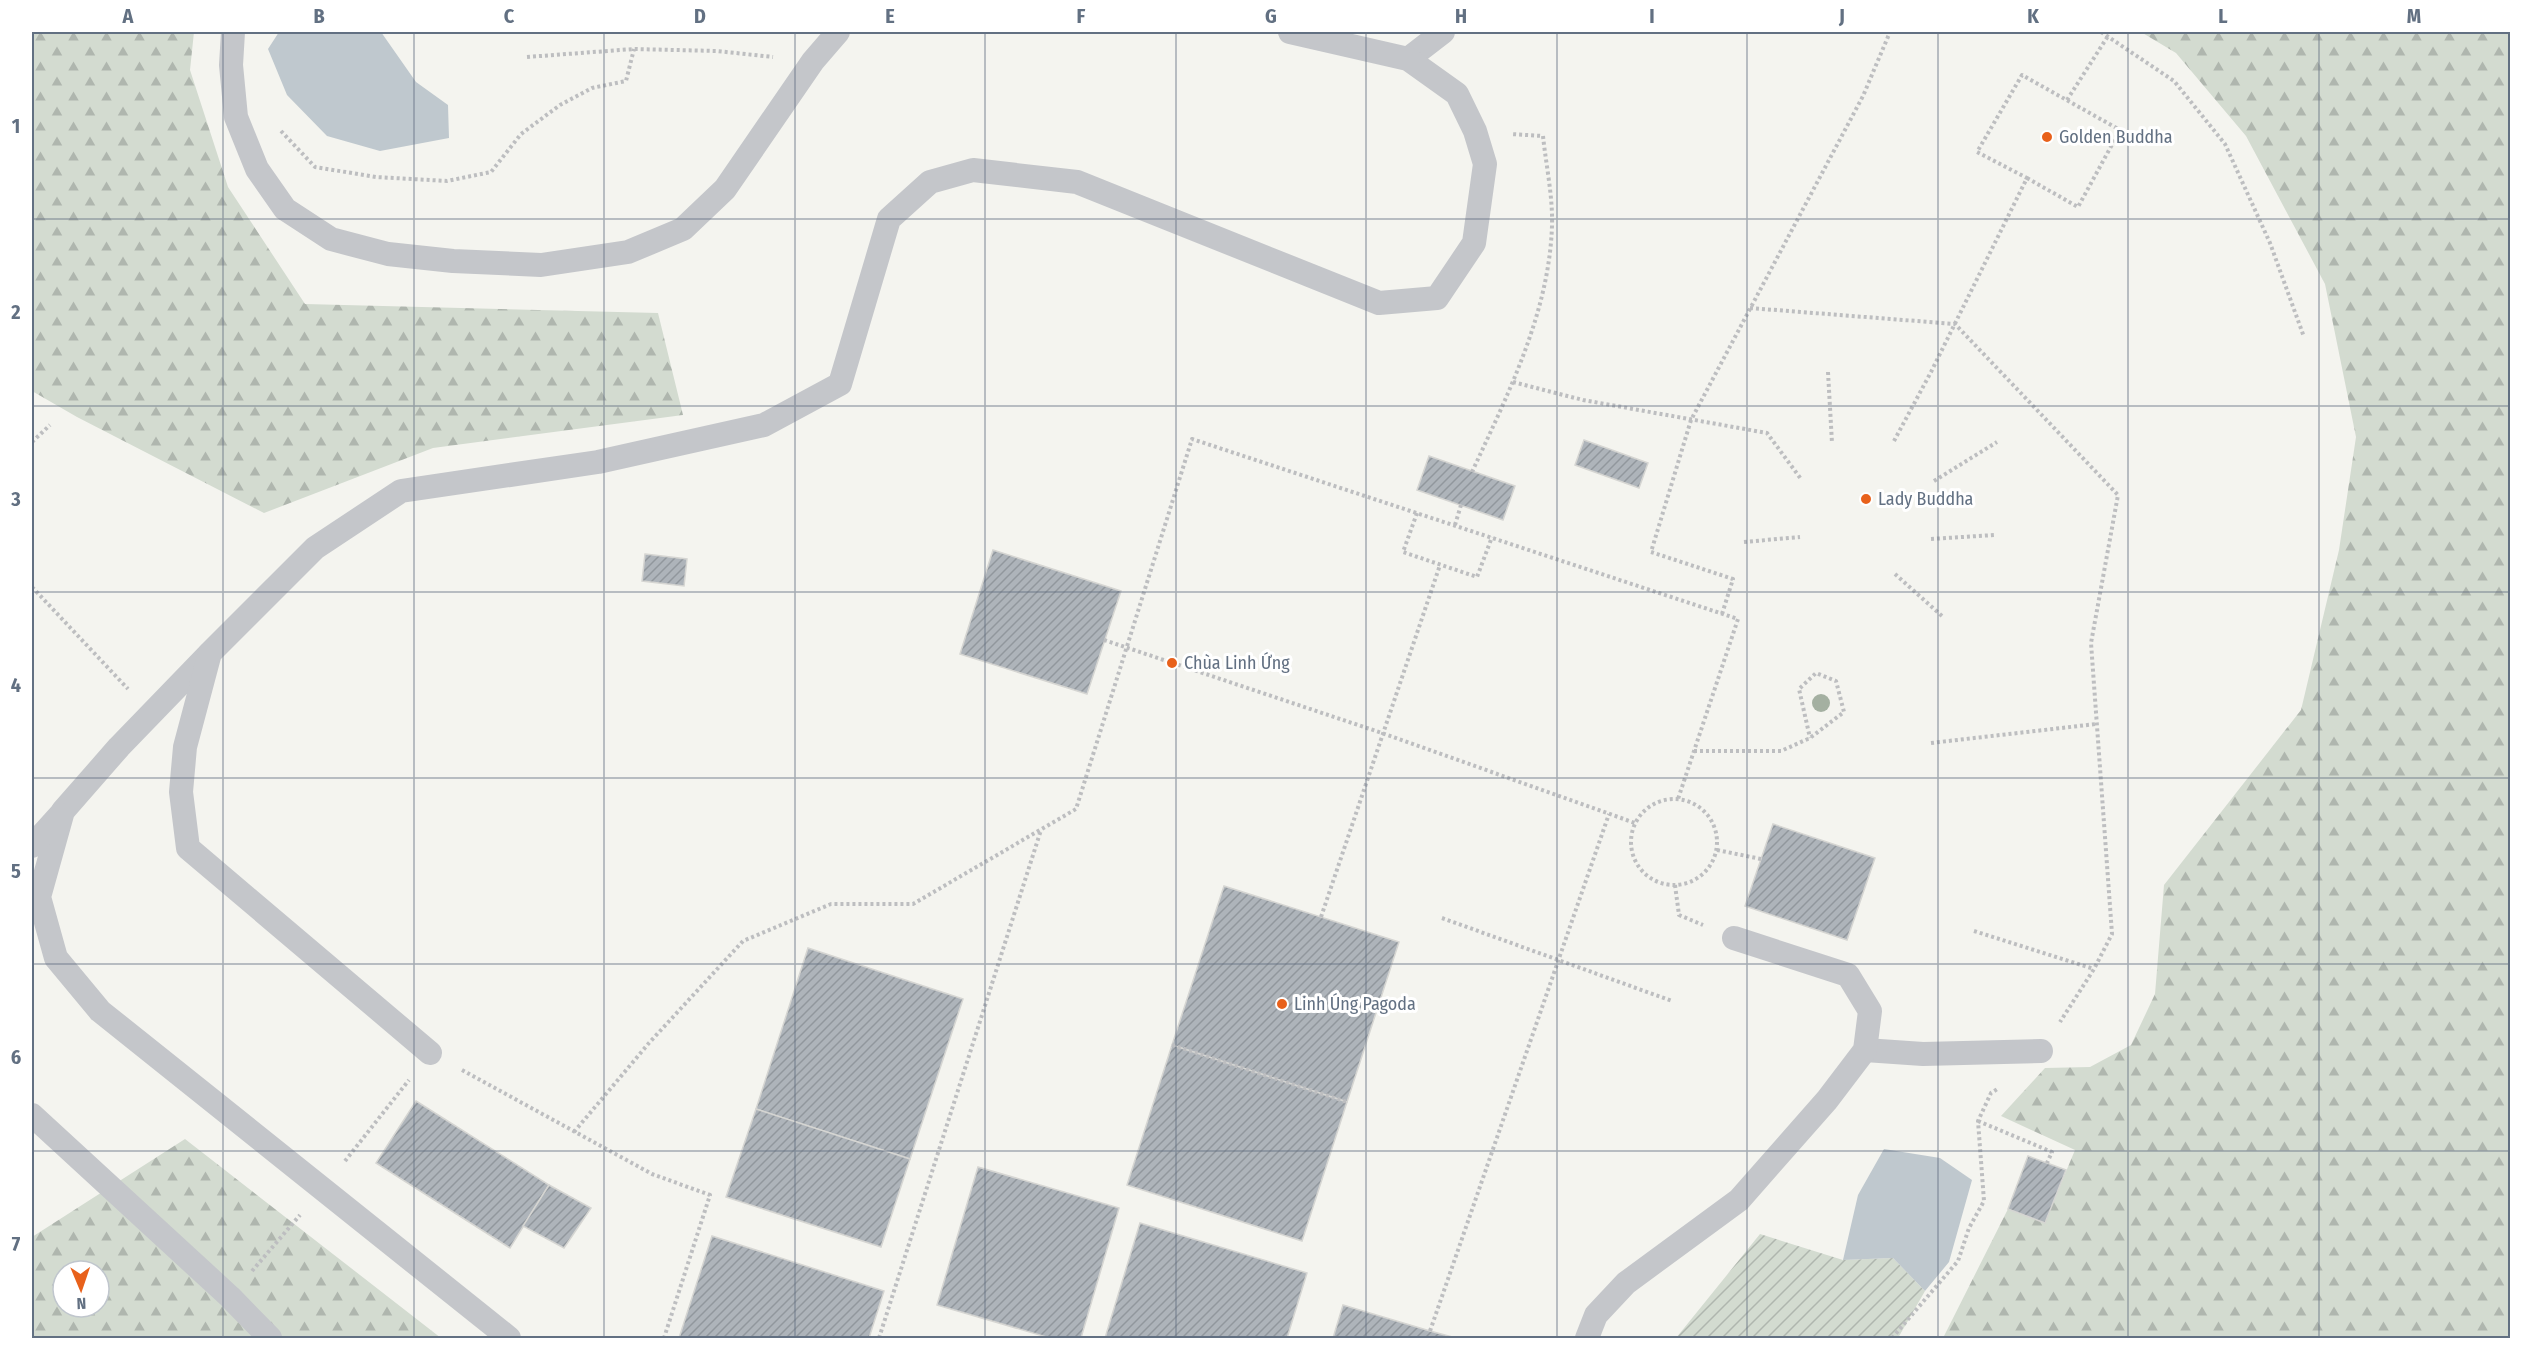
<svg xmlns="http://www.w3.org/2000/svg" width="2542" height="1370" font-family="'Fira Sans Condensed',sans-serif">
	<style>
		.forest { fill: url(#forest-firs); fill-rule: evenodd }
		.garden { fill: url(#garden-furrows) }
		.water { fill: #bfc8ce }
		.building { fill: url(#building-hatch); stroke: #d5d5d2; stroke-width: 1.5 }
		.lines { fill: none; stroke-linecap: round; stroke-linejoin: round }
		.path { stroke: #bdbec0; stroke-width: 4; stroke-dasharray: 3 3; stroke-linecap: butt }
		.lane { stroke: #c4c6ca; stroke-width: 24 }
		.tree { fill: #a4b0a1 }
		.grid { fill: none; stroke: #627082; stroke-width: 1.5; stroke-opacity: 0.55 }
		.poi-dot { fill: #e8611b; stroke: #fff; stroke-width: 2 }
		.labels { text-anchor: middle; stroke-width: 6; stroke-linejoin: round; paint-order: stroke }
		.poi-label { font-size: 18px; fill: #627082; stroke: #fff; text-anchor: start }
		.neatline { fill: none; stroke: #627082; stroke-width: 2 }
		.grid-label { font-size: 20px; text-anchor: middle; font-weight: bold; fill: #627082 }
	</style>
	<defs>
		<pattern id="forest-firs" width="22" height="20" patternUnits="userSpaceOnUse" patternTransform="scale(1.5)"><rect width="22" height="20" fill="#d3dbd0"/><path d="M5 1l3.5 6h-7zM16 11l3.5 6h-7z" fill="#afb6ae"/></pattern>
		<pattern id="garden-furrows" width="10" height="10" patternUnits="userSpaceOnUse" patternTransform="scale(1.5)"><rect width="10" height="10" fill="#d3dbd0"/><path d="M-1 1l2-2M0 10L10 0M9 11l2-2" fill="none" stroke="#afb6ae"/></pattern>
		<pattern id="building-hatch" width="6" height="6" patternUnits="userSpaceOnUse" patternTransform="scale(1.5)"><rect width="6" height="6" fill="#aeb4ba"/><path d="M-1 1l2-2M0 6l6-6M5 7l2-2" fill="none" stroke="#91979d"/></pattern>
	</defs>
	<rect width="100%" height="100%" fill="#f4f4ef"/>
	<!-- forest -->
	<g class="forest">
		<path d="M32,32H194L190,70L228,187L305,304L658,313L683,415L433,448L264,513L77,417L32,391Z"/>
		<path d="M2141,32H2510V1338H1943L2008,1209L2045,1222L2075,1150L2001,1116L2045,1068L2090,1067L2131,1045L2155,994L2164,885L2301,710L2339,550L2356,437L2325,284L2246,136L2176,53Z"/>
		<path d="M185,1139L441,1338H32V1237ZM63,1271H99V1307H63Z"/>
	</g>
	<!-- garden -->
	<path class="garden" d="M1760,1234L1843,1260L1893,1258L1925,1291L1898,1338H1676Z"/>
	<!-- water -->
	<g class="water">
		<path d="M279,32H381L416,82L448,105L449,138L380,151L327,136L287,95L268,49Z"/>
		<path d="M1884,1149L1940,1158L1972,1180L1949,1262L1925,1291L1893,1258L1843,1260L1858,1195Z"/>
	</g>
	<!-- building -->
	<g class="building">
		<path d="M1584,440L1648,463L1639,488L1575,465Z"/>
		<path d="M1429,456L1515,486L1503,520L1417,490Z"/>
		<path d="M993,550L1121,591L1087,694L960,654Z"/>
		<path d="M645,554L687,559L684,586L642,581Z"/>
		<path d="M1773,824L1875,858L1847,940L1745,906Z"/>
		<path d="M1224,886L1399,942L1347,1102L1172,1045Z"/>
		<path d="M808,948L963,999L910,1159L756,1109Z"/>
		<path d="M1172,1045L1347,1102L1302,1241L1127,1185Z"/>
		<path d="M416,1101L549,1185L510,1248L376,1163Z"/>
		<path d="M756,1109L910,1159L881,1247L726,1197Z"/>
		<path d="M2028,1156L2066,1170L2045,1223L2008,1209Z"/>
		<path d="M978,1167L1119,1208L1081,1338H1050L937,1305Z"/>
		<path d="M549,1185L591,1208L564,1248L523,1226Z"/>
		<path d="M1140,1223L1307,1273L1287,1338H1105Z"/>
		<path d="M712,1236L884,1291L869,1338H679Z"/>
		<path d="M1343,1305L1430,1331L1456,1338H1333Z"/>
	</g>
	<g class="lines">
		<!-- path -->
		<g class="path">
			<path d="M2101,32L2174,81L2225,144L2270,243L2304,337"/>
			<path d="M527,57L634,49L717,51L773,57"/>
			<path d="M2067,100L2108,36"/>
			<path d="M281,131L315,167L376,177L447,181L491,172L521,134L560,105L592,88L626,81L634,49"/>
			<path d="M1750,308L1955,324L2118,495L2091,643L2112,934L2094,969L2060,1022"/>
			<path d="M1828,372L1832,443"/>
			<path d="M1513,382L1583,400L1767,433L1801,479"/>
			<path d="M1894,441L1931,372L2027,178L1977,152L2022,75L2120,130L2078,207L2027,178"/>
			<path d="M32,442L50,425"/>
			<path d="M1472,472C1508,394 1549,313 1552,226C1553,197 1546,165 1543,136L1511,134"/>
			<path d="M1934,481L1997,442"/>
			<path d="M1417,513L1403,552L1477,577L1492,537"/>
			<path d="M1455,525L1461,505"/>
			<path d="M1931,539L1994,535"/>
			<path d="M1744,542L1800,537"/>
			<path d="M1895,574L1942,616"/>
			<path d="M32,587L128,689"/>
			<path d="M1722,614L1733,579L1651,552L1691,420L1863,96L1890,32"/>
			<path d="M1104,640L1382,733L1635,823"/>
			<path d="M1931,743L2096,724"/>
			<path d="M1694,751H1781L1810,738L1844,712L1836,681L1816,673L1799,689L1810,738"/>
			<circle cx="1674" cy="842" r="43"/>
			<path d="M1717,850L1761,859"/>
			<path d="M1675,885L1679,915L1703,925"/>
			<path d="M1321,917L1440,565"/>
			<path d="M1442,918L1672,1001"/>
			<path d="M1974,931L2094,969"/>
			<path d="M1172,1045L1347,1102"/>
			<path d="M462,1070L652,1174L710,1195L664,1338"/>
			<path d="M1978,1121L2052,1152L2047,1163"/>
			<path d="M574,1132L649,1043L743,941L831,904H913L1076,809L1192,439L1738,619L1678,799"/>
			<path d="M345,1161L409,1080"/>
			<path d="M252,1271L300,1215"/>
			<path d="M1430,1331L1609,814"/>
			<path d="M879,1338L1041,830"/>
			<path d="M1892,1338L1958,1261L1969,1228L1984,1201L1978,1121L1991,1093L1999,1088"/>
		</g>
		<!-- lane -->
		<g class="lane">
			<path d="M233,32L231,65L236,117L257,169L285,209L331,239L388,254L453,261L541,265L628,252L683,229L725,189L813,61L838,32"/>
			<path d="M1408,59L1443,32"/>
			<path d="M208,655L119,747L63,811L39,897L56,958L100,1011L509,1338"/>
			<path d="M32,846L60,815"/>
			<path d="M1865,1050L1923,1054L2041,1051"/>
			<path d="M430,1053L188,848L181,792L185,747L210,653L315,548L401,491L598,462L764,425L840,384L889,219L930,182L973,170L1077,182L1379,303L1437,298L1474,243L1485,164L1475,131L1457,94L1408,59L1290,32"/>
			<path d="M32,1115L230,1297L270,1338"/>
			<path d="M1587,1338L1596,1315L1626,1283L1739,1200L1827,1100L1865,1050L1870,1011L1848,975L1734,938"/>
		</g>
	</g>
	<!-- trees -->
	<circle class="tree" cx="1821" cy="703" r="9"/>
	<!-- grid -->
	<path class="grid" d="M223,32V1338M414,32V1338M604,32V1338M795,32V1338M985,32V1338M1176,32V1338M1366,32V1338M1557,32V1338M1747,32V1338M1938,32V1338M2128,32V1338M2319,32V1338M32,219H2510M32,406H2510M32,592H2510M32,778H2510M32,964H2510M32,1151H2510"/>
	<!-- markers -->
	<g class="poi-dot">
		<circle cx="2047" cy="137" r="6"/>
		<circle cx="1866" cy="499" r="6"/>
		<circle cx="1172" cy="663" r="6"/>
		<circle cx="1282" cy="1004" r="6"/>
	</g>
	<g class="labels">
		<!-- poi labels -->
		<g class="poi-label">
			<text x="2059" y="143">Golden Buddha</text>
			<text x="1878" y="505">Lady Buddha</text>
			<text x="1184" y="669">Chùa Linh Ứng</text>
			<text x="1294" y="1010">Linh Úng Pagoda</text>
		</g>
	</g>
	<!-- border -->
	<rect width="2542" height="1370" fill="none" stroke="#ffffff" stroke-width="66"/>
	<!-- north arrow -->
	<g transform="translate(81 1289) rotate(178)"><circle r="28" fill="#ffffff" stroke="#c0c6cd" stroke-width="1.5"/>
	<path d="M0-4.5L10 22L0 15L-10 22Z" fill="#e8611b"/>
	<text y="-9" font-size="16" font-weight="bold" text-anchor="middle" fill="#627082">N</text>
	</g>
	<rect x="33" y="33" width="2476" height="1304" class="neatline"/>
	<g class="grid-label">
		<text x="128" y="23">A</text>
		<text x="319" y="23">B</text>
		<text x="509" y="23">C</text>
		<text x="700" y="23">D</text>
		<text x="890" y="23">E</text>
		<text x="1081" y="23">F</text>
		<text x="1271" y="23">G</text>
		<text x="1461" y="23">H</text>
		<text x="1652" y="23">I</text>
		<text x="1842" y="23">J</text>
		<text x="2033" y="23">K</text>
		<text x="2223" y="23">L</text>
		<text x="2414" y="23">M</text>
		<text x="16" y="133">1</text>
		<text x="16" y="319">2</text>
		<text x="16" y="506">3</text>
		<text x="16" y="692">4</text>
		<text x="16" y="878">5</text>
		<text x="16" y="1064">6</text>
		<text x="16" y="1251">7</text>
	</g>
</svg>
